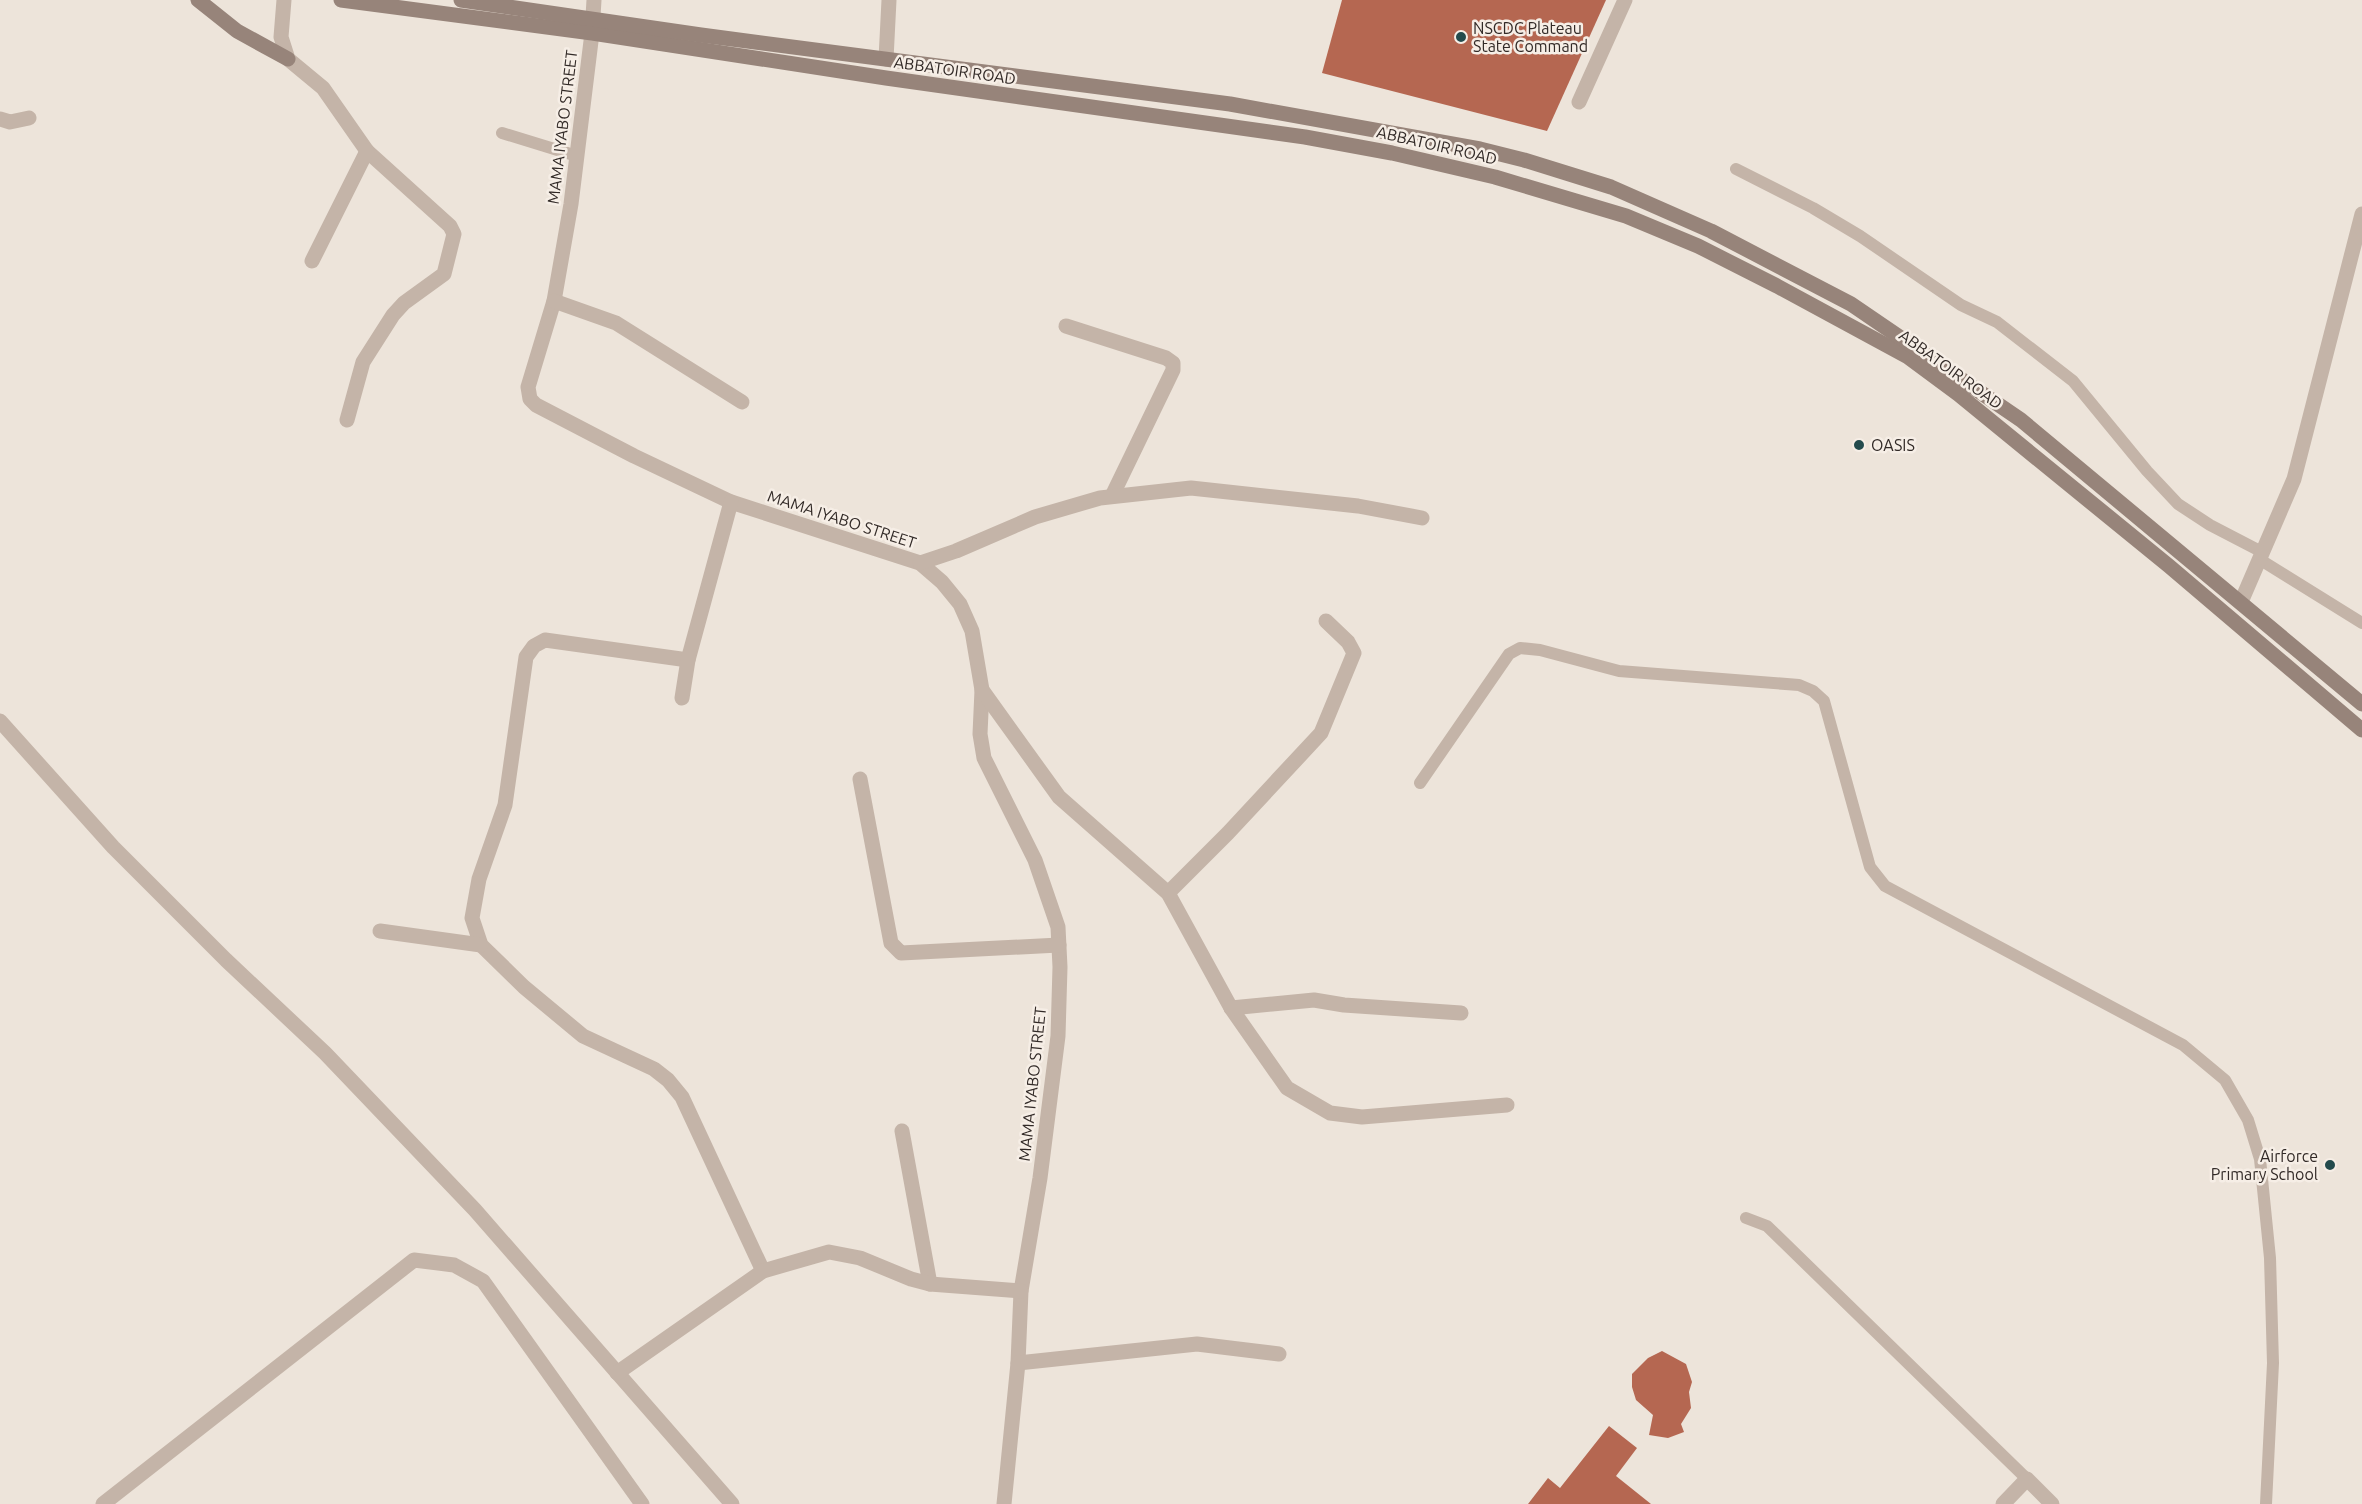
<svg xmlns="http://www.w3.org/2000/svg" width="2362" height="1504" font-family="Ubuntu,sans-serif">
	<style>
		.building { fill: #b56751 }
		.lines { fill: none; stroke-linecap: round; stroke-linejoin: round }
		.lane { stroke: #c4b4a8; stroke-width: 12 }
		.street { stroke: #c4b4a8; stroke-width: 15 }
		.secondary { stroke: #97847a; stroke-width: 15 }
		.poi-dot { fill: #234b4d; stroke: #f6eee6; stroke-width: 2 }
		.labels { text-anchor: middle; stroke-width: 5; stroke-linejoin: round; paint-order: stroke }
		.poi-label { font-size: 16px; fill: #322a27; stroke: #f6eee6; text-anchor: start }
		.street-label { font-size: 16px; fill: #322a27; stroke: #f6eee6 }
	</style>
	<rect width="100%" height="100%" fill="#ede4da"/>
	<!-- building -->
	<g class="building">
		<path d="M1342,0H1606L1547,131L1322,73Z"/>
		<path d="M1662,1351L1686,1364L1692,1382L1689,1392L1691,1408L1681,1424L1684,1432L1668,1438L1649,1435L1653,1415L1636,1400L1632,1387V1374L1648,1358Z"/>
		<path d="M1609,1426L1637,1448L1616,1476L1651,1504H1528L1548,1478L1560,1488Z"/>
	</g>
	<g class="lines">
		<!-- lane -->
		<g class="lane">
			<path d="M502,133L577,156"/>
			<path d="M1736,169L1813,208L1860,236L1961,305L1997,322L2073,381L2147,471L2178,504L2210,525L2262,552"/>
			<path d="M2259,559L2362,623"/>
			<path d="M1420,783L1509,654L1520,648L1540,650L1619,671L1799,685L1813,691L1824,701L1870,867L1885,886L2183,1045L2225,1080L2248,1120L2260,1159L2270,1258L2273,1363L2266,1504"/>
			<path d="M1746,1218L1767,1226L2027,1479"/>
		</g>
		<!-- street -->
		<g class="street">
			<path d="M284,0L281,37L288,59L323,88L367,151L450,226L454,234L444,274L404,303L393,315L363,362L347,420"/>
			<path d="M594,0L592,33L571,204L554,301L528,387L530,399L536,405L634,456L731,502L920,563L942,582L960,604L972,631L982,690L980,734L984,758L1035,860L1058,927L1060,967L1058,1036L1040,1178L1021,1291L1018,1363L1004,1504"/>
			<path d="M886,59L889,0"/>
			<path d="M1579,102L1625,0"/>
			<path d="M0,119L10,122L29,118"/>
			<path d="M312,261L367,151"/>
			<path d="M554,301L616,323L742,402"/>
			<path d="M1066,326L1166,358L1173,363V370L1112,496"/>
			<path d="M920,563L956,551L1035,517L1100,498L1191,488L1358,506L1422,518"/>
			<path d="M2241,602L2294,479L2362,214"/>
			<path d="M688,660L545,640L534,646L526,657L505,805L479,879L472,918L481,945L524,987L583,1036L654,1069L668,1080L682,1097L763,1271"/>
			<path d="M982,690L1059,797L1168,893L1231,1008L1287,1088L1330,1113L1362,1117L1507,1105"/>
			<path d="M682,698L688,660L731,502"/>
			<path d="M0,721L113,847L226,960L325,1053L475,1210L732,1504"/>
			<path d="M860,779L891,943L901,953L1059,945"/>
			<path d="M1168,893L1228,833L1321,733L1354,653L1348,642L1326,621"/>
			<path d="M380,931L481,945"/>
			<path d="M1231,1008L1314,1000L1344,1005L1461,1013"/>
			<path d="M902,1131L930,1284"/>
			<path d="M1018,1363L1197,1344L1279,1354"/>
			<path d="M617,1373L763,1271L829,1252L860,1258L911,1279L930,1284L1021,1291"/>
			<path d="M103,1504L414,1260L454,1265L483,1281L642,1504"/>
			<path d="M2003,1504L2027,1479L2052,1504"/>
		</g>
		<!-- secondary -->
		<g class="secondary">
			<path d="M198,0L237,31L288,59"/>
			<path d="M341,0L592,33L886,78L1305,137L1392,153L1495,177L1626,216L1698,246L1777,286L1908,357L1958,394L2169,566L2362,730"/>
			<path d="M461,0L701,35L1230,104L1480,149L1524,160L1611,187L1711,231L1851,304L2021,420L2362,704"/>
		</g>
	</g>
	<!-- markers -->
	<g class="poi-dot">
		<circle cx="1461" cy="37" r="6"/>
		<circle cx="1859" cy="445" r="6"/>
		<circle cx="2330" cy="1165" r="6"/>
	</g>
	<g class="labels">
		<!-- poi labels -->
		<g class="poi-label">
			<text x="1473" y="34">NSCDC Plateau<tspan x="1473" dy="18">State Command</tspan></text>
			<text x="1871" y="451">OASIS</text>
			<text x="2318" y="1162" text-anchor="end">Airforce<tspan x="2318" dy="18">Primary School</tspan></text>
		</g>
		<!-- street labels -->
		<g class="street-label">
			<text transform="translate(955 70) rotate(8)" y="6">ABBATOIR ROAD</text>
			<text transform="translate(562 127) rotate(-83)" y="6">MAMA IYABO STREET</text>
			<text transform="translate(1437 145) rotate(13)" y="6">ABBATOIR ROAD</text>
			<text transform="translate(1951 369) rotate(36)" y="6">ABBATOIR ROAD</text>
			<text transform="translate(842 519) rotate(18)" y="6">MAMA IYABO STREET</text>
			<text transform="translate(1032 1084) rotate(-84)" y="6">MAMA IYABO STREET</text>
		</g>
	</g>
</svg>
